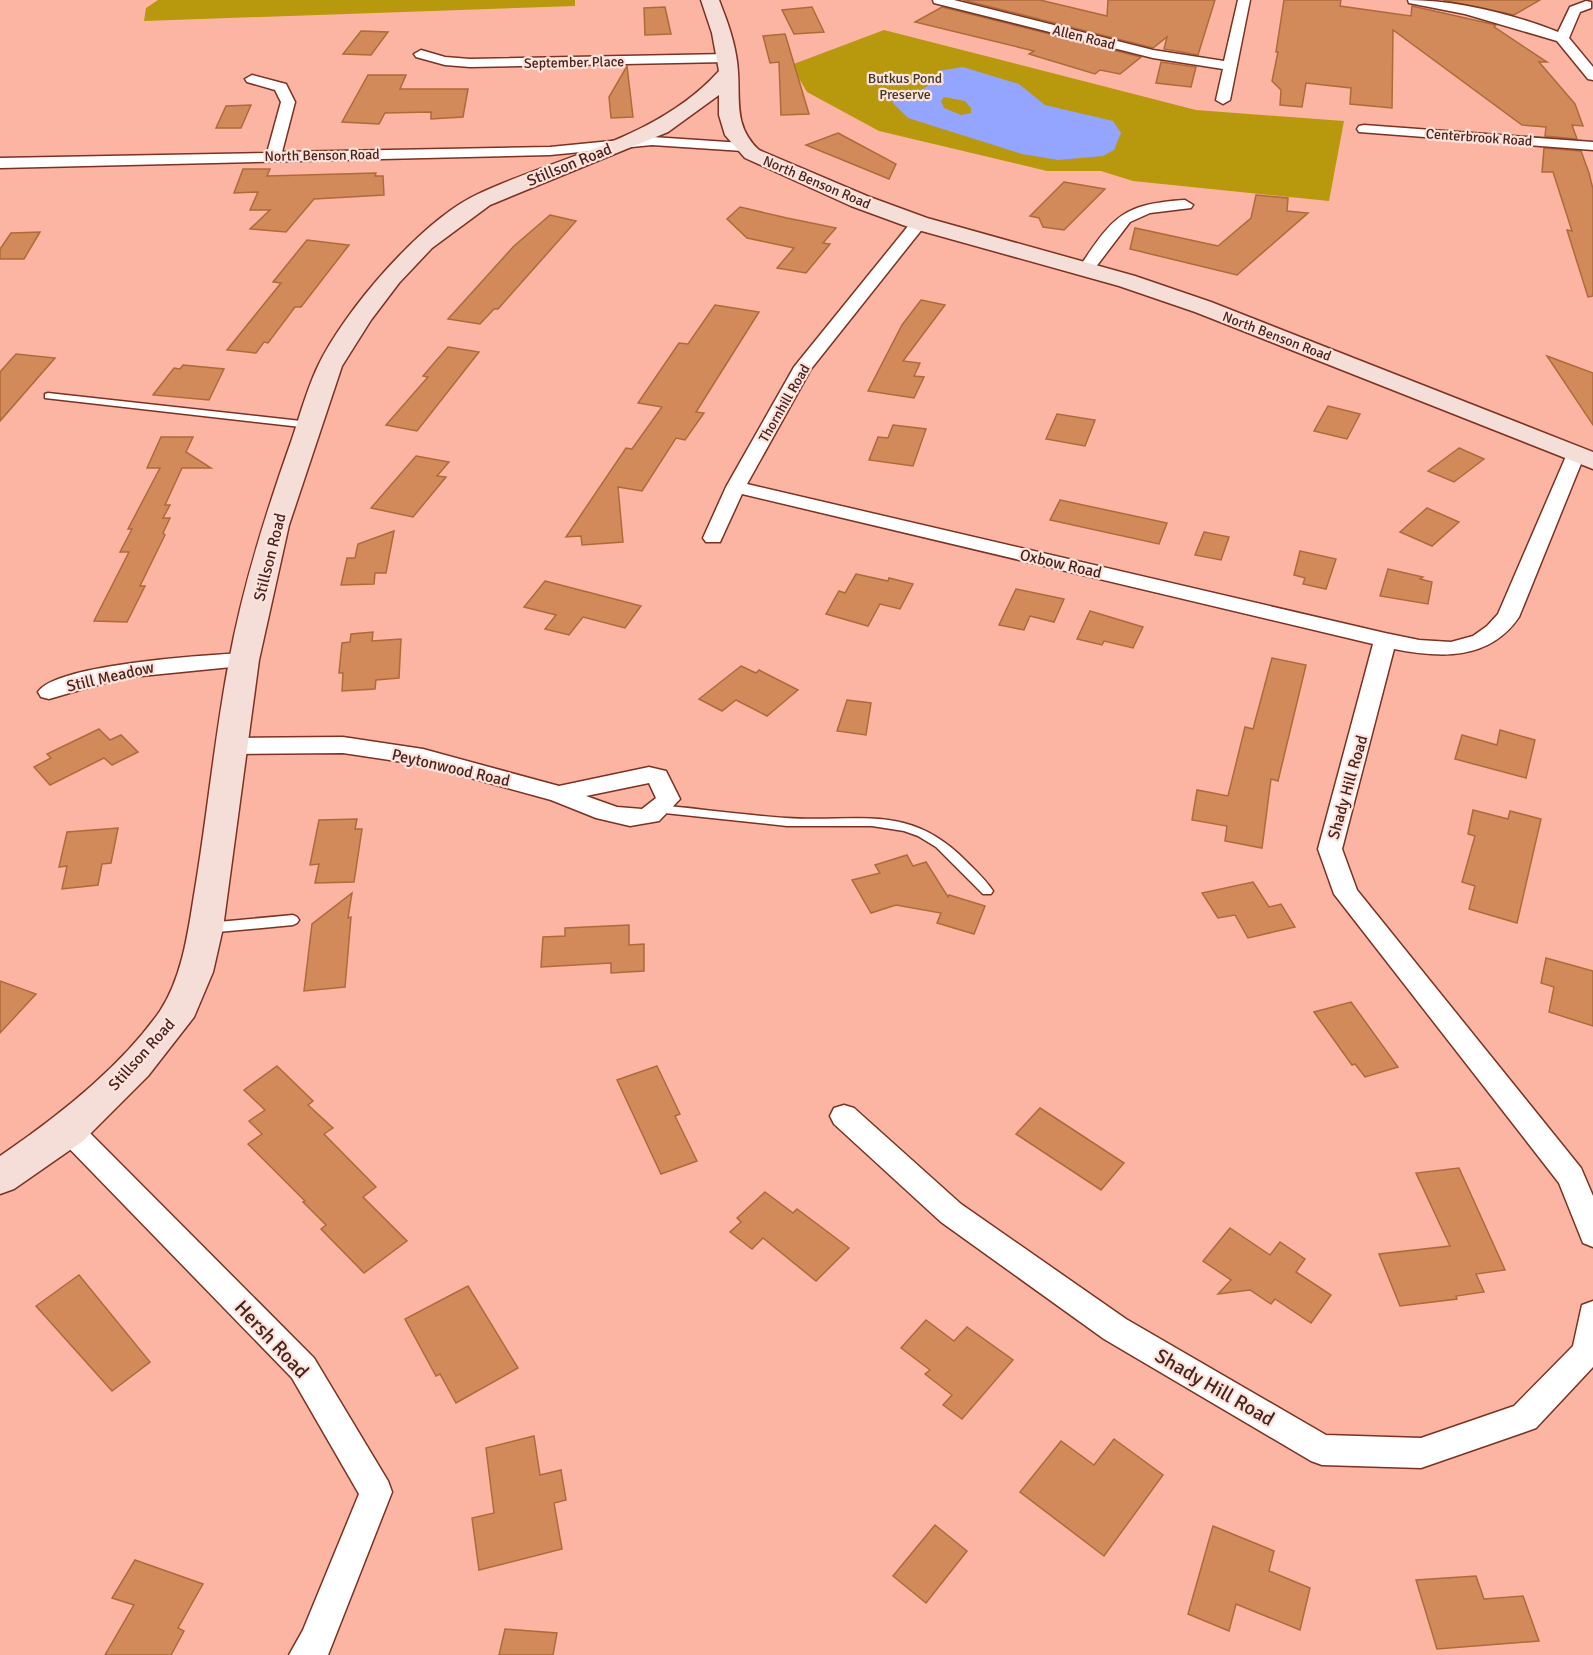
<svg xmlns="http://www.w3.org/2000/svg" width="1593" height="1655" font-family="Signika,sans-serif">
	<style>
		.green { fill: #b8980c }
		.water { fill: #93a5fe; fill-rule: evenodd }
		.building { fill: #d28a5a; stroke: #af6a3a; stroke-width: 1.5 }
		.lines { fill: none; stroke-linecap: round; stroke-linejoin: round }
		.lane-casing { stroke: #7c3121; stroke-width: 3 }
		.street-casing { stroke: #7c3121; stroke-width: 3 }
		.secondary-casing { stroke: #7c3121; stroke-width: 3 }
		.lane { fill: #fff; fill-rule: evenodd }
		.street { fill: #fff; fill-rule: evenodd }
		.secondary { fill: #f6ded8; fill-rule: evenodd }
		.labels { text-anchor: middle; stroke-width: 4.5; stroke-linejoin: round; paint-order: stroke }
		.far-street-label { font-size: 14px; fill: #47241c; stroke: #fee2db }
		.far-park-label { font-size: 14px; fill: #413a23; stroke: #fee2db }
		.street-label { font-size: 16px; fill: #47241c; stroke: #fee2db }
		.near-street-label { font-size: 20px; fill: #47241c; stroke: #fee2db }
	</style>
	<rect width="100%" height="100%" fill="#fcb5a3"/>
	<!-- green -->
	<g class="green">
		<path d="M158,0H575V6L144,21L146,8Z"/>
		<path d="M884,30L1196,110L1344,121L1329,201L1133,181L1101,171H1047L879,131L807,92L791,65Z"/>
	</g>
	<!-- water -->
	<path class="water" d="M963,67L1019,84L1045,105L1113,121L1121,133L1114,150L1103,156L1058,160L1022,154L908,118L892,102C908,95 926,90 938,78V71ZM944,97L965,101L971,108V113L961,115L944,108L941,101Z"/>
	<!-- building -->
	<g class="building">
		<path d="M963,0H1040L1107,16L1108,0H1215L1198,55L1164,49L1167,37L1153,48Z"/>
		<path d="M1284,0H1341L1340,6L1411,16L1412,6L1496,25L1494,27L1547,62H1539L1575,104L1583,126L1572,125L1577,139L1545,136L1546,127L1522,125L1393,30L1392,108L1350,104L1351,88L1306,83L1302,107L1280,105L1281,90L1272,81L1278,52H1276Z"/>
		<path d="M1443,0H1540L1514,15Z"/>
		<path d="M665,7L671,34L645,35L644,8Z"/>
		<path d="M812,7L824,32L794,34L782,10Z"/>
		<path d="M942,7L1141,57L1120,74L1100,70L1095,74L1029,54L1034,51L915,22Z"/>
		<path d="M361,31L388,32L371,55L343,54Z"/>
		<path d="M785,34L786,37L809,114L781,115L779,62L770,63L763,36Z"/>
		<path d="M1161,62L1196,67L1191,87L1156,83Z"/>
		<path d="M627,66L633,117L611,118L609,97Z"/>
		<path d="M368,75H406L400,89H468L463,117L431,119V112L385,113L379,124L342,122Z"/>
		<path d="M251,105L241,128H216L226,106Z"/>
		<path d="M838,133L896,164L889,179L806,145Z"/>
		<path d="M1544,148L1581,151L1589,173L1593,189V296L1588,297L1567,230L1572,231L1553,172H1542Z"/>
		<path d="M243,169H270L267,176L376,173L375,176H383L384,195L314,199L286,232L250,229L270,210H250L258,192L234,193Z"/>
		<path d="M1064,182L1105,189L1064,230L1043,227L1039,218L1030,216Z"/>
		<path d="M1256,195L1288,198L1287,211L1308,213L1237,275L1130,249L1135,228L1218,246L1251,218Z"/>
		<path d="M740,207L787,218L836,228L823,243L830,244L806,273L777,268L794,248L747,238L727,219Z"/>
		<path d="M550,215L576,221L498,309H494L480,324L448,319L514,246Z"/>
		<path d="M40,232L24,259H0V249L11,233Z"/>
		<path d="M307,240L349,245L301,307H295L268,343L264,342L256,353L227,350L281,283L273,282Z"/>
		<path d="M921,300L945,305L903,361L920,363L914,376L924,377L914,398L868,391L902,325Z"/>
		<path d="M715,305L759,312L696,412L704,413L685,440L676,438L642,491L618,487L623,542L582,545L581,536L566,537L626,448L632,449L662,407L638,403L679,343L688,344Z"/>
		<path d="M448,347L479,352L417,431L386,425L428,377L423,376Z"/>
		<path d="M16,354L55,358L0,421V372Z"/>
		<path d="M1547,356L1593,373V425Z"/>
		<path d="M183,365L224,369L209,400L153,395L174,368L180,369Z"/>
		<path d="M1328,406L1360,414L1347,439L1314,431Z"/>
		<path d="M1057,414L1095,420L1085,446L1046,439Z"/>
		<path d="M893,425L926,429L913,466L869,460L878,437L888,438Z"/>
		<path d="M161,437H193L186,452L211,468H182L165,505H170L163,518H170L163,533L165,535L140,586H145L127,622L94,621L129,552H120L132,529H128L160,468H147Z"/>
		<path d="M1459,448L1484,459L1454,482L1428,471Z"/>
		<path d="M416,456L449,462L437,476L446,477L413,517L371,508Z"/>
		<path d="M1060,500L1167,523L1159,544L1050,520Z"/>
		<path d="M1427,508L1459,522L1432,546L1400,532Z"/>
		<path d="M394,531L386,573H375L374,584L341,585L347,558H355L358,544Z"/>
		<path d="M1204,532L1229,537L1221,560L1195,555Z"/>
		<path d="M1300,551L1336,559L1326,589L1303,584L1305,578L1294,575Z"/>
		<path d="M1388,569L1423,577L1420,579L1432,582L1428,604L1380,596Z"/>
		<path d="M856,574L888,581L889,578L913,584L900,609L880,604L868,626L826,614L839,591L845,593Z"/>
		<path d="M545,581L599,595L641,606L625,628L583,617L569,635L545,629L556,615L524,607Z"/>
		<path d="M1016,589L1064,599L1054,622L1030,616L1024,630L999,625Z"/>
		<path d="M1090,611L1143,627L1133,648L1104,641L1102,645L1077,639Z"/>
		<path d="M373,632L372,641L401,639L399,678L376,680L375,689L342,691L343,673H339L342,643L350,642L351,634Z"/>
		<path d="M1272,658L1306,665L1278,781L1271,779L1262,848L1225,841L1227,826L1192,820L1197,790L1228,796L1245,727L1253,729Z"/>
		<path d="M741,666L756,673L759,670L798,690L767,716L736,700L722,711L699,699Z"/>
		<path d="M847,700L871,703L866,735L837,731Z"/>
		<path d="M99,729L110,740L121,735L138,752L112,765L104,758L50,785L34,767L51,758L47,754Z"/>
		<path d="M1500,730L1535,740L1526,778L1455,759L1462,735L1497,745Z"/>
		<path d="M1473,810L1508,819L1510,811L1541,819L1517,923L1469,909L1475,886L1462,882L1475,836L1468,834Z"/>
		<path d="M357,819L355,829H362L354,882L315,883L319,864L310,865L319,820Z"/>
		<path d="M118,828L111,863L102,864L98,885L62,889L67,866L59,867L67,832Z"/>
		<path d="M907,855L913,866L926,862L948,897L949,895L985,906L974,934L937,923L941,913L896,905L871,913L852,880L880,873L875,865Z"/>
		<path d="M1253,882L1269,907L1281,904L1295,927L1248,938L1235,915L1218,918L1202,893Z"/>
		<path d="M352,893L348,918L351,917L345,987L304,991L312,924Z"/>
		<path d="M629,925V945L644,944V971L611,973V963L541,967L543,937L565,936V928Z"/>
		<path d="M1546,958L1593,971V1026L1549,1012L1554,987L1541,983Z"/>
		<path d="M0,981L36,994L0,1033Z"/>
		<path d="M1351,1002L1398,1067L1365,1077L1355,1064L1352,1065L1314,1012Z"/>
		<path d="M277,1066L313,1101L308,1105L333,1128L324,1134L376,1187L363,1197L407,1241L364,1273L321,1229L326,1225L303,1202L305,1201L248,1144L262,1134L249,1121L265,1110L244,1090Z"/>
		<path d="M657,1066L680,1114L675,1116L697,1161L661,1174L617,1080Z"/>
		<path d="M1040,1108L1124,1163L1101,1190L1016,1134Z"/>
		<path d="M1459,1168L1505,1270L1476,1274L1484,1292L1456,1296L1457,1299L1400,1306L1379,1254L1450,1246L1416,1173Z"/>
		<path d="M765,1192L793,1213L797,1209L849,1248L816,1281L763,1238L752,1249L730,1232L741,1222L737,1218Z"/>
		<path d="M1230,1228L1270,1255L1280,1242L1305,1259L1296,1272L1331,1295L1311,1323L1275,1299L1271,1304L1250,1290L1218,1294L1231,1280L1203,1261Z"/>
		<path d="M79,1275L150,1362L112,1391L36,1306Z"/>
		<path d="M468,1286L518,1368L456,1403L440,1374L436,1376L405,1319Z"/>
		<path d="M926,1320L954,1341L967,1327L1013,1360L962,1419L943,1405L952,1395L925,1374L930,1370L901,1348Z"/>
		<path d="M534,1436L540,1475L561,1470L566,1500L554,1503L562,1549L479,1570L472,1518L494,1513L486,1448Z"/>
		<path d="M1114,1439L1163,1475L1104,1556L1020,1492L1061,1441L1094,1465Z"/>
		<path d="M935,1525L967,1551L926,1603L893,1576Z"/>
		<path d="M1213,1526L1274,1551L1269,1571L1310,1588L1300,1630L1236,1604L1229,1631L1188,1614Z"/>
		<path d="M135,1560L203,1584L178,1628L184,1631L171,1655H105L134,1605L112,1598Z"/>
		<path d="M1476,1576L1484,1599L1523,1596L1539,1641L1437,1649L1416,1580Z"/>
		<path d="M505,1629L557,1633L553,1655H499Z"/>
	</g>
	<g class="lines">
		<defs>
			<g id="lane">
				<path d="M48,393L310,422L315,425L310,428L45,398V394Z"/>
				<path d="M659,805C701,809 744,815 786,818C859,823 908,802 966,861C975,870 986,880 993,891L991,894H983L936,847L918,836L904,831L872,826H787L655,812L653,809L655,806Z"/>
				<path d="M293,915L297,917L299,920L297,923L293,925L207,933L203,931L201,928L203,925L207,923Z"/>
			</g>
			<g id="street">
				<path d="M933,0H954L1153,50L1224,61L1238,0H1250L1230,100L1223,104L1216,100L1223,69L1153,58L934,3Z"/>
				<path d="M1408,0C1455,0 1513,14 1558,32L1570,7L1586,1L1591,2V8L1580,12L1569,38L1593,67V80L1588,79L1557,41L1465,14L1409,3Z"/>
				<path d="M421,50L445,57L470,59L727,54L734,58L727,62L470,67L445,65L416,57L414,54Z"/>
				<path d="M252,75L286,84L295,102L282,152L550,147L652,137L743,143L750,147L743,151L652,145L550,155L0,168V158L267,153L281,102L275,90L247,82L245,79Z"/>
				<path d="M1364,125L1593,142V150L1359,132L1357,129L1359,126Z"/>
				<path d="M1185,200L1193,205L1191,208L1150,213L1130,222L1092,272L1086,274L1078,269C1113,218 1120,204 1185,200Z"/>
				<path d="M919,218L927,223L811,369L747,484L1385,633L1419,640L1451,642L1473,636L1487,626L1498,614L1567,454L1576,448L1585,454L1519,617C1489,661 1440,658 1394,649L1342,849L1357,890L1581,1168L1593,1196V1247L1583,1243L1559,1183L1334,894L1318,849L1373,644L742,494L720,542H706L703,538L726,487L794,367L913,220Z"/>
				<path d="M244,653L252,655L255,660L252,665L121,678L49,699L41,697L38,692C56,664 208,655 244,653Z"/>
				<path d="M343,737L423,749L559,786L649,767L666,771L680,799L659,821L630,826L596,818L551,800L423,765L343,753L234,754L226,751L223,746L226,741L234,738ZM649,783L656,798L642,809L617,807L586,796Z"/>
				<path d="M844,1105L854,1108L961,1204L1126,1319L1326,1435L1421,1438L1514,1406L1573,1346L1582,1305L1593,1301V1367L1536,1428L1525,1432L1421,1468L1322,1465L1311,1461L1104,1339L941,1222L834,1124L830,1116L834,1108Z"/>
				<path d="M69,1118L79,1122L314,1358L388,1481L392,1492L328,1655H289L303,1630L359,1494L292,1378L59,1138L55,1130L59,1122Z"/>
			</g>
			<path id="secondary" d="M701,0H719L722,8C730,28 737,51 738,72C740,102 734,127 759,150L867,196L927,218L1135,276L1211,302L1593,452V469L1195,312L1119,286L911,228L851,206L745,158L725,135L719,115V95L668,132L490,205L432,248L399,283L371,320L342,366L289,525L259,660L223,928L213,972L194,1017L148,1076L83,1141L14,1189L0,1194V1156C56,1118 121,1067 160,1011C184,975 189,924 196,883C208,809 215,735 229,661C243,585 266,512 292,439C300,415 307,389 318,366C344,311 422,220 478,194C559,156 657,140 719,71L712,33Z"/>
		</defs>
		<!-- lane casing -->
		<use href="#lane" class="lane-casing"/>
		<!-- street casing -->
		<use href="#street" class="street-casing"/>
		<!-- secondary casing -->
		<use href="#secondary" class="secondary-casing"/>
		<!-- lane -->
		<use href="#lane" class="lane"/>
		<!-- street -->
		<use href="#street" class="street"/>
		<!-- secondary -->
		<use href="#secondary" class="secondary"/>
	</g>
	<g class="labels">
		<!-- far-street labels -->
		<g class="far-street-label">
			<text transform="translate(1084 37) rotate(14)" y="5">Allen Road</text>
			<text transform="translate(574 62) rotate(-1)" y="5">September Place</text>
			<text transform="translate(1479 137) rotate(4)" y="5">Centerbrook Road</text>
			<text transform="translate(322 155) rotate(-1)" y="5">North Benson Road</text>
			<text transform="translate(817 182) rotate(23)" y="5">North Benson Road</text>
			<text transform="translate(1277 336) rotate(21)" y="5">North Benson Road</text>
			<text transform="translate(784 403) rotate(-60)" y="5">Thornhill Road</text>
		</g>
		<!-- far-park labels -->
		<g class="far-park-label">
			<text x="905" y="83">Butkus Pond<tspan x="905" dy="16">Preserve</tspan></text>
		</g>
		<!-- street labels -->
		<g class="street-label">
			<text transform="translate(569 164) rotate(-22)" y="6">Stillson Road</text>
			<text transform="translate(269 557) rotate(-76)" y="6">Stillson Road</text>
			<text transform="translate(1061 563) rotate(13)" y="6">Oxbow Road</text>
			<text transform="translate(110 676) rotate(-13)" y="6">Still Meadow</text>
			<text transform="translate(451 767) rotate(13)" y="6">Peytonwood Road</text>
			<text transform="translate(1347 787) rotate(-74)" y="6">Shady Hill Road</text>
			<text transform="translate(141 1054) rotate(-48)" y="6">Stillson Road</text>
		</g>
		<!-- near-street labels -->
		<g class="near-street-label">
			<text transform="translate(272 1339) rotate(47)" y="7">Hersh Road</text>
			<text transform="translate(1215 1387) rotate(30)" y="7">Shady Hill Road</text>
		</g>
	</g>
</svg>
